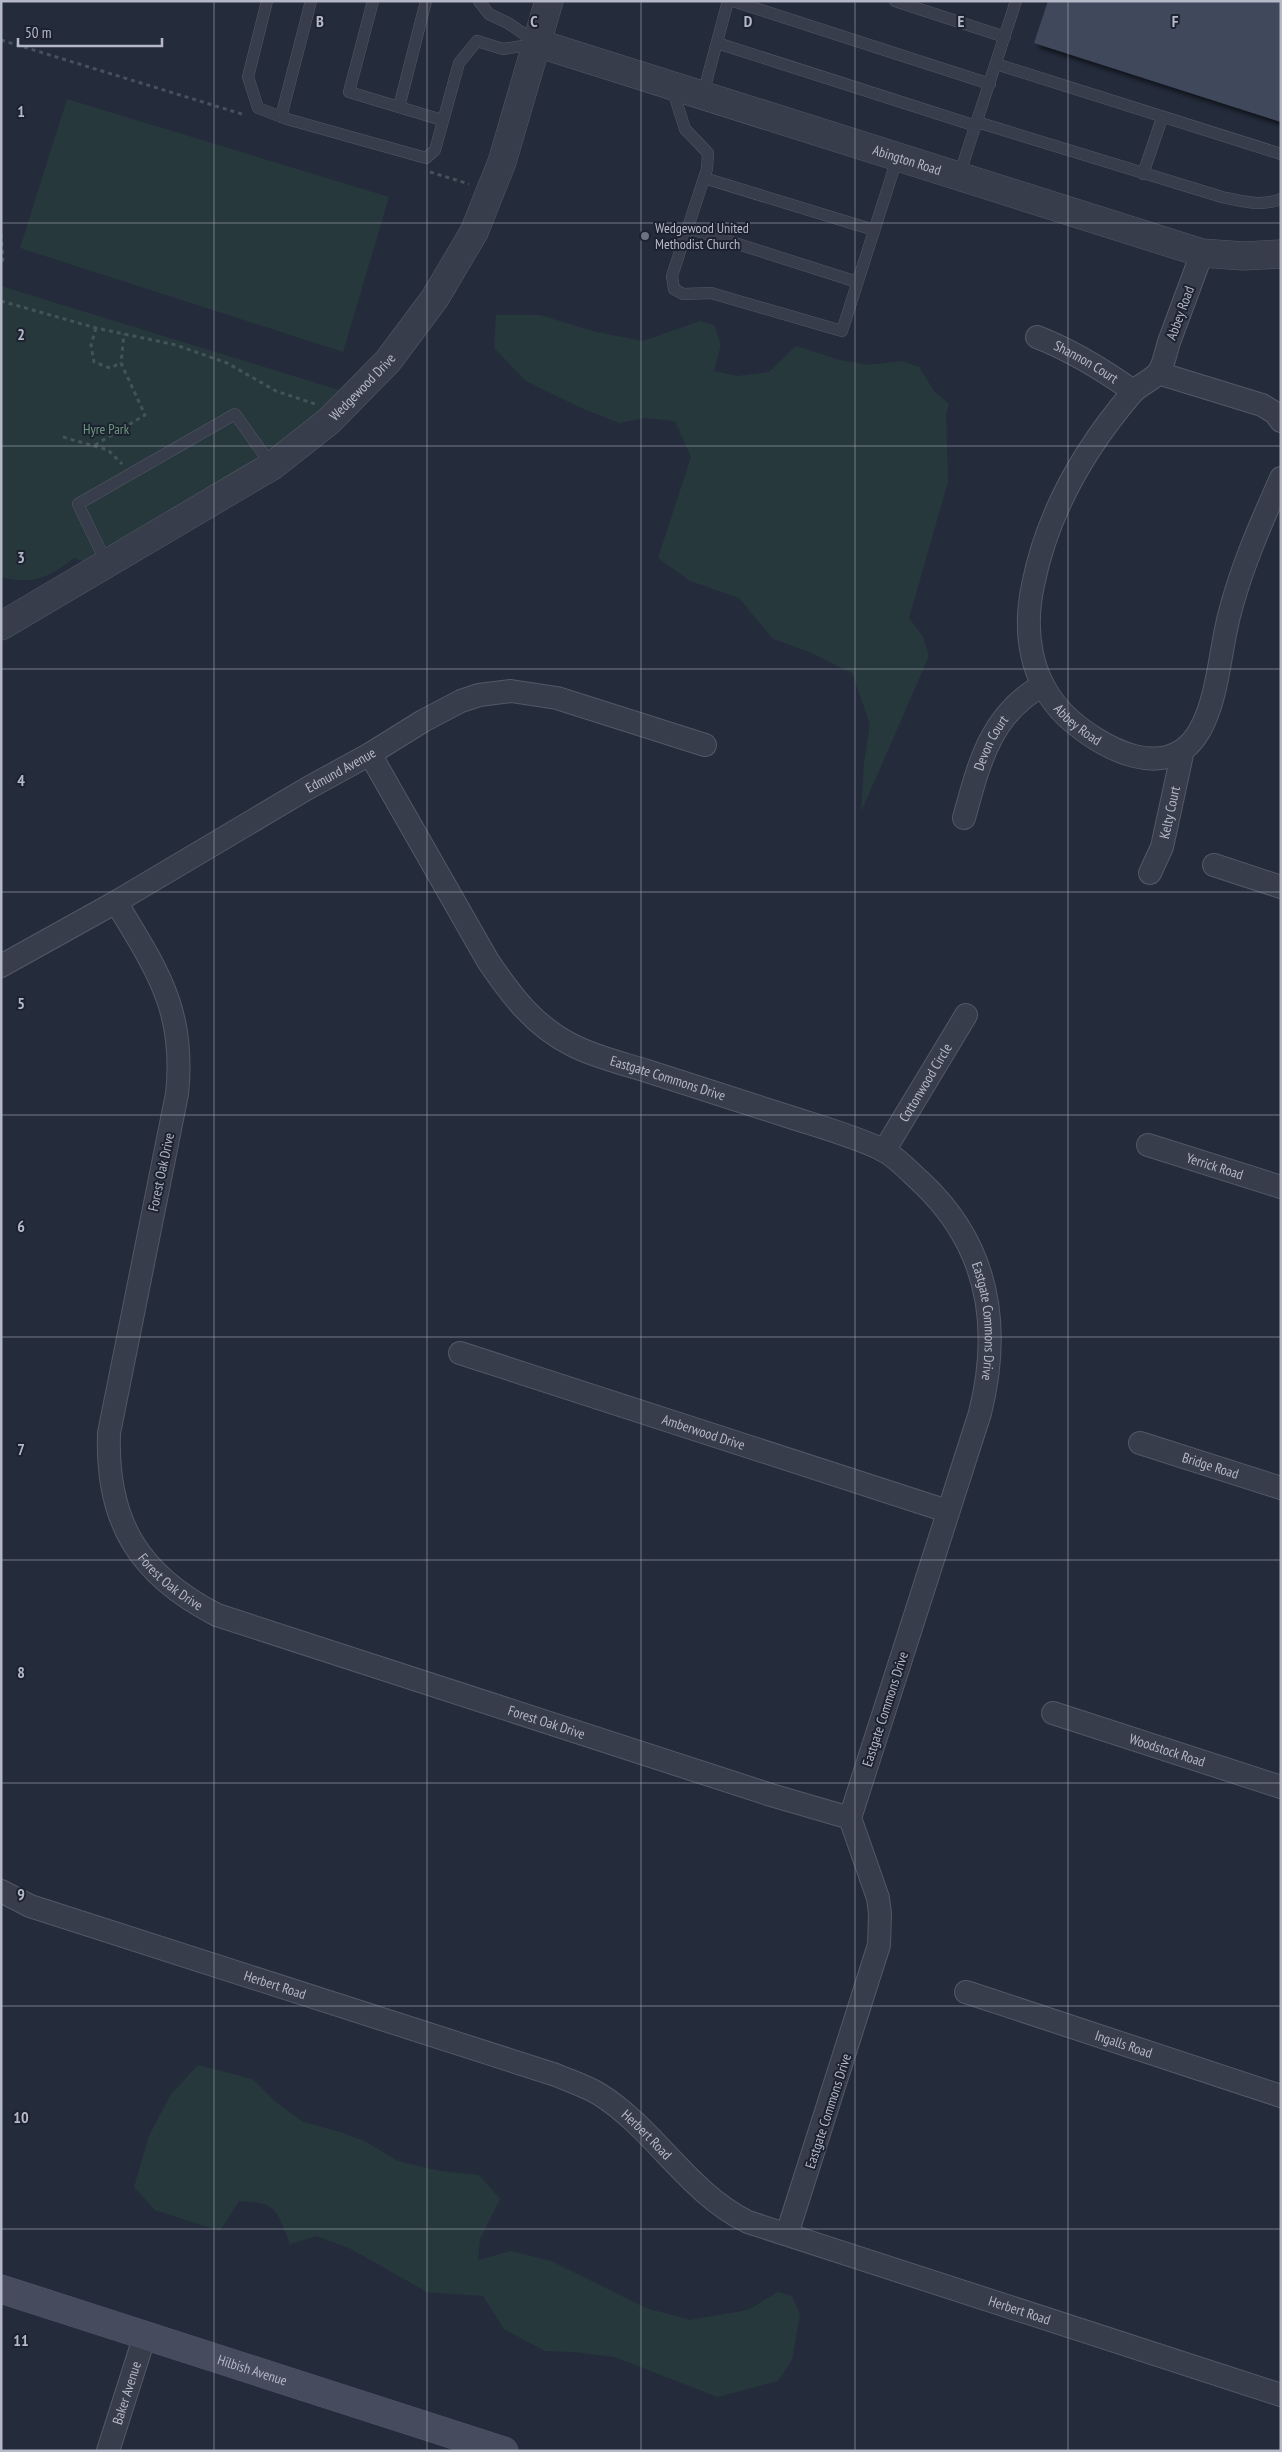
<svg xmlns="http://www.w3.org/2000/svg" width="1282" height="2452" font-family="'PT Sans Narrow',sans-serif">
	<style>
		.green { fill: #27383d }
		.building { fill: #41485b; filter: url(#shadow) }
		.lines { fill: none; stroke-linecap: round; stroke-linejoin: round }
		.service-casing { stroke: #535866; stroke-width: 12 }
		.minor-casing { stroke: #535866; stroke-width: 24 }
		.tertiary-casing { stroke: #535866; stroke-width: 29 }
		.secondary-casing { stroke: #535866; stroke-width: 29 }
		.path { stroke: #445359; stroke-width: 3; stroke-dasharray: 4 4; stroke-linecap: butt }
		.service { stroke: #383d4b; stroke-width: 11 }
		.minor { stroke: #383d4b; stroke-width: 22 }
		.tertiary { stroke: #383d4b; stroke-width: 28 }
		.secondary { stroke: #464b5e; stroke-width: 28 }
		.grid { fill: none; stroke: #b4b8c7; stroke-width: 1; stroke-opacity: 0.55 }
		.worship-dot { fill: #6b7280; stroke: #1d2230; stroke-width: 2 }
		.labels { text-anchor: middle; stroke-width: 4; stroke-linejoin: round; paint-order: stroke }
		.street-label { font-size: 14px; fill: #b4b8c7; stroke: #1d2230 }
		.poi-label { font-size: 14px; fill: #b4b8c7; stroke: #1d2230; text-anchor: start }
		.park-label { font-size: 14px; fill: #6c977c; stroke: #1d2230 }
		.grid-label { font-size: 16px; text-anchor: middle; font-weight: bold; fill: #b4b8c7; stroke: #1d2230; stroke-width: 4; stroke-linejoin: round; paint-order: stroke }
	</style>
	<defs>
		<filter id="shadow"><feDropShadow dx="4.5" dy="4.5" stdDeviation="2.5" flood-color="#0009"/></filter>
	</defs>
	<rect width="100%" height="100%" fill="#242b3b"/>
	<!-- green -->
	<g class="green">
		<path d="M67,99L389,197L343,352L20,248Z"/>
		<path d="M1,286L339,390L303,428L232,477L84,562L74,558C49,578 33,585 1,577Z"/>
		<path d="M496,315H540L596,332L643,341L700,321L714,325L721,344L714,371L737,376L769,372L796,346L840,360L868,365L902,361L919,367L934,391L949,404L946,413L948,482L909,618L922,635L929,656L861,812L864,764L870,724L852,673L812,653L773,639L739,598L690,581L658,558L691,457L675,421L645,418L619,423L579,407L526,381L494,348Z"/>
		<path d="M198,2065L252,2079L277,2103L303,2122L341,2132L366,2142L398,2161L440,2171L479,2175L500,2199L480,2239L478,2260L511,2251L551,2261L646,2308L690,2320L748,2310L778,2292L792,2296L800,2314L792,2360L778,2381L717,2397L615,2357L575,2352L545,2351L504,2329L483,2296L427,2292L351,2249L317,2236L290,2244C276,2210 278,2202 239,2201L220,2231L155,2210L134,2187L149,2136L171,2094Z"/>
	</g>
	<!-- building -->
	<path class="building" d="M1048,1H1281V122L1034,43Z"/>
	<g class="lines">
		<defs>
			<g id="service">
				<path d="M267,1L248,77L258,108L287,119L426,158L435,150L459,63L477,41L503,49L535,44"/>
				<path d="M373,1L349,92L442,120"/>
				<path d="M479,1L489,14L508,23L537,43"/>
				<path d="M733,1L990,84"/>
				<path d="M895,1L1005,37"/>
				<path d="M717,43L976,126"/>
				<path d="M996,64L1281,154"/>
				<path d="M672,88L685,129L708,153L707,169L672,276L674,289L683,294L711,293L842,331L898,156"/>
				<path d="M703,94L728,1"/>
				<path d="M399,107L426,1"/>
				<path d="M281,117L311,1"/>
				<path d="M977,122L1222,197C1240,201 1262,207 1281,199"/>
				<path d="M1143,174L1162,118"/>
				<path d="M959,176L1016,1"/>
				<path d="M704,178L874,230"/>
				<path d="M688,228L857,282"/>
				<path d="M107,564L78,504L235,414L272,466"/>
			</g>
			<g id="minor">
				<path id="s1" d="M1202,253C1191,282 1180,312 1169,342C1166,351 1164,365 1158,373C1151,381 1139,385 1132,393C1085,448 1047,514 1033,585C1023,632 1030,681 1066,716C1100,748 1169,786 1200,730C1218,698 1220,651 1229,616C1241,568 1261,523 1281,478"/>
				<path id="s2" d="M1037,337C1073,351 1102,369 1133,391"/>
				<path d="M1158,373L1262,405L1275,413L1281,421"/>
				<path id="s3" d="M370,754L488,961C511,995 534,1026 572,1045C595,1057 622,1063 647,1071C695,1086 742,1102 790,1117C821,1127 854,1136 883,1150C896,1157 909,1171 920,1181C989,1245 1002,1325 980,1413L850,1818L878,1898L880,1914L879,1945L787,2234"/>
				<path id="s4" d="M964,818C979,764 990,714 1043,685"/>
				<path d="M1214,865L1281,887"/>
				<path id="s5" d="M1150,873L1162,847L1183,750"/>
				<path id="s6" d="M116,902C157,970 186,1011 177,1094L109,1433C106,1522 139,1575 217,1615L771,1795L850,1818"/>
				<path id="s7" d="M1,966L116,902L308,788L370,754L423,721L461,701L479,695L511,691L557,698L705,745"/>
				<path id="s8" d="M1148,1145L1281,1187"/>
				<path id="s9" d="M884,1151L966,1015"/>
				<path id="s10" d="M460,1353L947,1511"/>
				<path id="s11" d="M1140,1443L1281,1488"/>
				<path id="s12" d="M1053,1713L1281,1787"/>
				<path id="s13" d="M1,1891L30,1906L556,2075C570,2081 586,2086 599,2094C655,2129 687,2192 748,2222L1281,2395"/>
				<path id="s14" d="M966,1992L1281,2096"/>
				<path id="s15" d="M108,2451L145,2335"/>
			</g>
			<g id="tertiary">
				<path id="s16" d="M537,43L1202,253L1243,256L1281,254"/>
				<path id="s17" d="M1,626L272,466L329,421L388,361L435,298L474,232L502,162L549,1"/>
			</g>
			<g id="secondary">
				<path id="s18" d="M1,2289L504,2451"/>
			</g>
		</defs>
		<!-- service casing -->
		<use href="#service" class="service-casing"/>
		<!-- minor casing -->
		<use href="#minor" class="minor-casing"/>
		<!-- tertiary casing -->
		<use href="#tertiary" class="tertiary-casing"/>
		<!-- secondary casing -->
		<use href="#secondary" class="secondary-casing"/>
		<!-- path -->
		<g class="path">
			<path d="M1,40L245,115"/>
			<path d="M430,172L469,184"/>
			<path d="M1,234L3,259L1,263"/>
			<path d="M1,301L96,328L176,345L227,363L276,391L315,404"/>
			<path d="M96,328L91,345L94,362L110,368L121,363"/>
			<path d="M63,437L108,450L122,464"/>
			<path d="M95,445L145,415L121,363L124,334"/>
		</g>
		<!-- service -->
		<use href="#service" class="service"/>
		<!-- minor -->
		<use href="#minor" class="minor"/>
		<!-- tertiary -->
		<use href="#tertiary" class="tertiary"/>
		<!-- secondary -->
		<use href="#secondary" class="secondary"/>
	</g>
	<!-- grid -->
	<path class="grid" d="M214,1V2451M427,1V2451M641,1V2451M855,1V2451M1068,1V2451M1,223H1281M1,446H1281M1,669H1281M1,892H1281M1,1115H1281M1,1337H1281M1,1560H1281M1,1783H1281M1,2006H1281M1,2229H1281"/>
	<!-- markers -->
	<circle class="worship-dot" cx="645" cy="236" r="5"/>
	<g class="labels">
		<!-- street labels -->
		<g class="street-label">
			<text dy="5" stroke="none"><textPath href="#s16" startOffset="388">Abington Road</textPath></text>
			<text transform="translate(1180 313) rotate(-70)" y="5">Abbey Road</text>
			<text dy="5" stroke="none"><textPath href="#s2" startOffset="55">Shannon Court</textPath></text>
			<text dy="5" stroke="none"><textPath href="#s17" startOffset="435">Wedgewood Drive</textPath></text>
			<text dy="5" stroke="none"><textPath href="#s1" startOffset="535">Abbey Road</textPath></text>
			<text dy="5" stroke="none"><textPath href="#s4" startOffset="80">Devon Court</textPath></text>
			<text dy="5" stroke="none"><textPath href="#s7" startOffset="392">Edmund Avenue</textPath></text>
			<text dy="5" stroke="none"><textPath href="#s5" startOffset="64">Kelty Court</textPath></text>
			<text dy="5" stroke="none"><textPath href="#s3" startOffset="460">Eastgate Commons Drive</textPath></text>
			<text dy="5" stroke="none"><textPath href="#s9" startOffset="80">Cottonwood Circle</textPath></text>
			<text dy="5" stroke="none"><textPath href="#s8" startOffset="70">Yerrick Road</textPath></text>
			<text transform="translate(161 1172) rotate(-78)" y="5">Forest Oak Drive</text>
			<text dy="5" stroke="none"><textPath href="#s3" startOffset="895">Eastgate Commons Drive</textPath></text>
			<text dy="5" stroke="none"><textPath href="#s10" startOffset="256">Amberwood Drive</textPath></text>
			<text dy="5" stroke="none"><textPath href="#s11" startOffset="74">Bridge Road</textPath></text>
			<text dy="5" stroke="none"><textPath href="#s6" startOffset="721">Forest Oak Drive</textPath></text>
			<text transform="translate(885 1709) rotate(-72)" y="5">Eastgate Commons Drive</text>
			<text dy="5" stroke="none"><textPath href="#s6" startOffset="1125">Forest Oak Drive</textPath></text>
			<text dy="5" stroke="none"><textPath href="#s12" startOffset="120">Woodstock Road</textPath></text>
			<text dy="5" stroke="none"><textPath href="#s13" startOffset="290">Herbert Road</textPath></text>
			<text dy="5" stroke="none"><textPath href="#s14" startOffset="166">Ingalls Road</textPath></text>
			<text transform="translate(828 2111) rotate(-72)" y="5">Eastgate Commons Drive</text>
			<text dy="5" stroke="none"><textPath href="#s13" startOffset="695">Herbert Road</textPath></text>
			<text dy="5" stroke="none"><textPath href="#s13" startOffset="1115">Herbert Road</textPath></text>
			<text dy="5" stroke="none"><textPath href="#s18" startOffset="264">Hilbish Avenue</textPath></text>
			<text dy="5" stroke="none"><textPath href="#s15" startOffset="61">Baker Avenue</textPath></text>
		</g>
		<!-- poi labels -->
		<g class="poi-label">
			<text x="655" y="233">Wedgewood United<tspan x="655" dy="16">Methodist Church</tspan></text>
		</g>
		<!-- park labels -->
		<g class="park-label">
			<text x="106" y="434">Hyre Park</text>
		</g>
	</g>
	<g class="grid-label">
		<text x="320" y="27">B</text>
		<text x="534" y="27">C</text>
		<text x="748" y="27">D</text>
		<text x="961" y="27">E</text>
		<text x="1175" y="27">F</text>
		<text x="21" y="117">1</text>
		<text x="21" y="340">2</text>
		<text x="21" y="563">3</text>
		<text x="21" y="786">4</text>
		<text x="21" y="1009">5</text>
		<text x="21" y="1232">6</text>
		<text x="21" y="1455">7</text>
		<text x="21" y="1678">8</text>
		<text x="21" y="1900">9</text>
		<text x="21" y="2123">10</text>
		<text x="21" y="2346">11</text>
	</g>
	<!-- border -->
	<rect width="1282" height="2452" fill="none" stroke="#b4b8c7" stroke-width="5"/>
	<!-- scale -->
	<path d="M18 38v8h144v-8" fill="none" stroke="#b4b8c7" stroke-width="2.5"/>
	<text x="25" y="38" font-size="15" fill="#b4b8c7" stroke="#1d2230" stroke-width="4" paint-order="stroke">50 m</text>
</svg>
